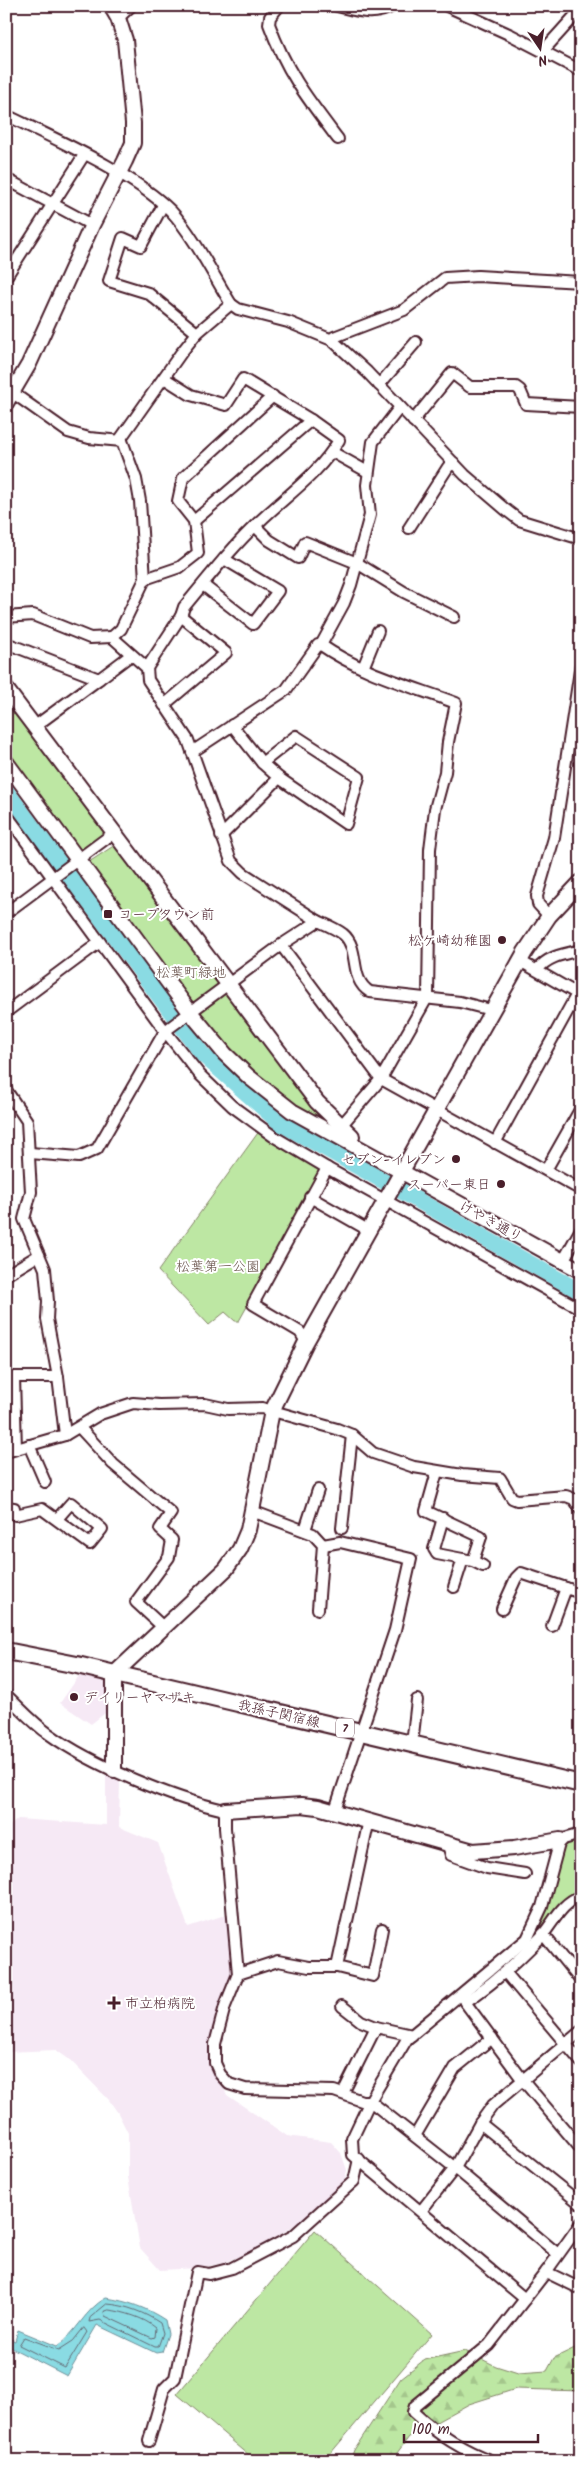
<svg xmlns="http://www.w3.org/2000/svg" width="587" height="2467" font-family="Kalam,'Klee One',sans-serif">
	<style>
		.built { fill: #f6e9f5 }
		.forest { fill: url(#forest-firs); stroke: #848367 }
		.green { fill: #bde7a3; stroke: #848367 }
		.water { fill: #8adbe3; stroke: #709099 }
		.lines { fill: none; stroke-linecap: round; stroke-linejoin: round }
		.shore { stroke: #646a75; stroke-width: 1 }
		.river { stroke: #8adbe3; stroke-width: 16 }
		.minor-casing { stroke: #4a1f2b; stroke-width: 14 }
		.tertiary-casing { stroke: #4a1f2b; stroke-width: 18 }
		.primary-casing { stroke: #4a1f2b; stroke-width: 20 }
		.minor { stroke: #fff; stroke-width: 10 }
		.tertiary { stroke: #fff; stroke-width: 14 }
		.primary { stroke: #fff; stroke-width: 16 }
		.poi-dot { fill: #4a1f2b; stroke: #fff; stroke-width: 2 }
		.labels { text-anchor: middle; stroke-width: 4; stroke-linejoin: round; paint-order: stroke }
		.shield { fill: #fff; stroke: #80626b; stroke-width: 1 }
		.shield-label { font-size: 12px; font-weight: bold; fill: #4a1f2b }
		.poi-label { font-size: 14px; fill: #4a1f2b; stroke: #fff; text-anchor: start }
		.park-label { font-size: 14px; fill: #675149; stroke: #fff }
		.street-label { font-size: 14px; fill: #4a1f2b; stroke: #fff }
	</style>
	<defs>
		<pattern id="forest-firs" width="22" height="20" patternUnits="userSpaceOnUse" patternTransform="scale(1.25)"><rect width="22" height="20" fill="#bde7a3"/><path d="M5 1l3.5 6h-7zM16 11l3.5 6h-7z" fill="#a4c68c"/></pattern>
	</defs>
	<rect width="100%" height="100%" fill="#fff"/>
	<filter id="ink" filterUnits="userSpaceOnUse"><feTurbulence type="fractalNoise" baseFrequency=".02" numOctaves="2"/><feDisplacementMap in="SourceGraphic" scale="10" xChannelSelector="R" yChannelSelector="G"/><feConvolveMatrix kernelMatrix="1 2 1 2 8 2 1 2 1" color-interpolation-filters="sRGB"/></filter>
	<g filter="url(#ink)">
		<!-- built -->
		<g class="built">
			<path d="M81,1673L103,1678L109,1687V1710L91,1724L60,1703Z"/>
			<path d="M106,1771L120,1778L119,1827L158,1843L188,1927L228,1914L232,1974L211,2032L210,2049L215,2072L227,2095L287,2136L331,2142L341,2153L347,2170L344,2182L298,2223L261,2247L223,2263L198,2268L160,2270L140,2248L128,2177V2133L118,2113L109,2100L70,2060L56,2050L6,2052V1829L18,1819L106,1825Z"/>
		</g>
		<!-- forest -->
		<path class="forest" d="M581,2345V2391L516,2389L469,2404L409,2437L391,2461H350L354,2450L401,2378L424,2360L465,2351L496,2366L518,2373L547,2371L554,2358Z"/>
		<!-- green -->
		<g class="green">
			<path d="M6,695L107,833L81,852L77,851L6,755Z"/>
			<path d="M118,843L221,985L194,1005L190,1004L88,865L89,862Z"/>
			<path d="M226,992L331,1124L328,1128L251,1074L198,1015L199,1011Z"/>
			<path d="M260,1130L323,1169L239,1321H235L225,1312L209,1325L158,1271Z"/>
			<path d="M581,1834V1896L484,1990L461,1995L527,1939L560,1840Z"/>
			<path d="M315,2230L432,2334L324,2461H256L177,2394Z"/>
		</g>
		<!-- water -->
		<path class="water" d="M106,2298C127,2301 147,2308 165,2320L168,2334L162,2352L156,2353L97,2325L67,2376L6,2345V2337L15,2341L18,2330L57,2346C78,2332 84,2310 106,2298Z"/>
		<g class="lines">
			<!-- shore -->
			<g class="shore">
				<path d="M107,2304C126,2305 145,2313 160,2323L163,2333L158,2347H155L100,2320L89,2322L90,2318Z"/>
				<path d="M109,2310C125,2312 144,2318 156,2328L155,2337L152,2338L105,2316L104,2312Z"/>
				<path d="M84,2328L87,2332L65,2368L19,2345L24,2337L59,2350L73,2341Z"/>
			</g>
			<!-- river -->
			<path class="river" d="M6,791L203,1055L280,1123L581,1292"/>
			<defs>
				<g id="minor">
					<path d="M279,6L270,17L269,24C287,73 307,98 338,139"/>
					<path d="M337,6C358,11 374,17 393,6"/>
					<path d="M447,6L511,35L581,71"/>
					<path d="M118,18L131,6"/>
					<path d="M543,51L581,9"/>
					<path d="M6,115C55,139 133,173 171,211C194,236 213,275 231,304L238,309L288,322L332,340L367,372L465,475L506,510L519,520L581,539"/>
					<path d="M6,179L92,225"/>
					<path d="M163,205L141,246L123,238L109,281L148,293L197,333"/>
					<path d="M6,277L84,155"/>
					<path d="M332,340L334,337L404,310L445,278L478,276L581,282"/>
					<path d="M379,385L416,342"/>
					<path d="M13,393L68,432L89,438L122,441"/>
					<path d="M400,407L373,442L367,485L370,515L351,585L344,603L321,645C361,673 411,686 456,703L448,742L445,772L435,809L430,849L428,998"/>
					<path d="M413,421L452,373L470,387H516L520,390L526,404L581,407"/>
					<path d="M332,452L368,472"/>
					<path d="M194,521L311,420"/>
					<path d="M255,526L269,540L298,558L305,542L357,563L404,592L454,617"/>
					<path d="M409,528L448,467L454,463"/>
					<path d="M145,579L180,567L198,553L194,521L178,501L183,478L273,396"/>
					<path d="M203,585L253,624L278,591L224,559"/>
					<path d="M6,617L33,615L90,638L112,637"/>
					<path d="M6,643L99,679L131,655"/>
					<path d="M147,668L181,616L184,607C208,578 232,547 260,521C287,495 320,473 339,440L311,420L243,379L226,405L191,395L164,378"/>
					<path d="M363,668L378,631"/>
					<path d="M164,705L226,653L181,616"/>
					<path d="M232,725L262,763L279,778"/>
					<path d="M34,727L99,679"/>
					<path d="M192,752L286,690L318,645H321"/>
					<path d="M6,814L165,1031L200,1075L232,1106L273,1136L327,1168L581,1309"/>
					<path d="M221,836L279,778L346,824L359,777L296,736L262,763"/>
					<path d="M6,913L115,832"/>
					<path d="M549,916L538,904L537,896L554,838L581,664"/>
					<path d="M318,921C327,925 335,928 343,934C361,949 348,979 370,992L460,1002L491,1010"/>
					<path d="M281,945L381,1079L581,1190"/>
					<path d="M520,961L581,996"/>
					<path d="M537,970C548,956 564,954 581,950"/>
					<path d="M6,1012L100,942"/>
					<path d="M6,1090L27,1121L31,1192L24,1219L45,1269L48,1301L47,1319L58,1377L65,1435"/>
					<path d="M340,1127L381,1079L427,998"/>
					<path d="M495,1143L577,994"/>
					<path d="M30,1153L79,1157L97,1149L165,1031L281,945L318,921L243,873L231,861L188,740L148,680L147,668L112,637L121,629L145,579L140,501L136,479L121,438L181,353L197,333L231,304"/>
					<path d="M546,1170L581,1108"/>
					<path d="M310,1197L368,1230"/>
					<path d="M563,1261L581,1229"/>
					<path d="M6,1275L39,1255"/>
					<path d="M306,1342L300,1332L253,1304L327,1168"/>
					<path d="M80,1428L113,1464L171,1513L160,1529L172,1540L169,1557L136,1602L163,1627"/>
					<path d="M29,1445L45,1482"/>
					<path d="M16,1449L14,1377H58"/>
					<path d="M6,1452L65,1435L100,1414L133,1403L159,1405L205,1404L228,1409L262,1408L337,1429L352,1435L373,1453L414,1467L462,1475L500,1478L512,1498L517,1500L566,1496L574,1499L581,1510"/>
					<path d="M437,1472L426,1511L481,1537L473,1561L483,1566"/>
					<path d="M6,1507L14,1508L15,1515L42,1509L90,1544L102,1529L71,1503L57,1519"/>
					<path d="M252,1511L313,1534L323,1545L318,1609"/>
					<path d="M443,1518L434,1549L437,1554L473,1561"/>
					<path d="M342,1528L352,1435"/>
					<path d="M305,1530L318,1490"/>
					<path d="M323,1545L340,1542L411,1559L395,1630L335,1810"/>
					<path d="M454,1587L463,1559"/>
					<path d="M502,1609L516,1578L521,1573L581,1593"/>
					<path d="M552,1626L566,1588"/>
					<path d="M6,1695C20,1708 33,1723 49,1734C92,1765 173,1799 225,1810V1828L238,1974L225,2006L215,2044V2063L220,2074L229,2084L245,2089L334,2091L362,2101H370L455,2168L558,2254"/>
					<path d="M412,1744L417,1700"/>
					<path d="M448,1845L451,1855L487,1868L525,1874"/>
					<path d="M543,1934L581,1981"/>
					<path d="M337,1967L369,1820"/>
					<path d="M505,1972L581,2062"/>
					<path d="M238,1974L278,1961L309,1967H337L373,1976L382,1929"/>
					<path d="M462,1996L465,2002C493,1984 518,1961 541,1937C554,1922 561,1903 581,1896"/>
					<path d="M465,2002L522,2079L581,2149"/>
					<path d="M342,2006L361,2021L376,2027"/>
					<path d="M343,2093L376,2027L412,2035"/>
					<path d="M480,2123L581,2204"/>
					<path d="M415,2136L455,2068L492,2038"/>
					<path d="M421,2211L455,2168L480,2123L493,2105L581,2031"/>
					<path d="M546,2272L581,2289"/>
					<path d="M525,2299L353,2155L352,2139L370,2101L407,2039L527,1939L542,1907L560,1840L581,1834"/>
					<path d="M149,2441L164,2389L175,2378L197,2272L209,2274L232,2268L293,2236L354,2181L359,2159"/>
					<path d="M492,2461C461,2450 437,2434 413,2412L415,2406L489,2345L546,2272L581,2223"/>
				</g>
				<g id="tertiary">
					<path d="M6,403L29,364L92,225L125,161L133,143V123L125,40L118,18L111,6"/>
					<path d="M6,689L317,1102L352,1136"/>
					<path d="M6,762L190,1012L225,1054L249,1077L292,1111L581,1271"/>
					<path d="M114,1770V1674L226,1569L240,1549L248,1530L272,1411L306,1342L525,952L549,916L581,882"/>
					<path d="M225,1810L302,1805L318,1807L473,1851L514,1848L560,1840"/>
				</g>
				<path id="primary" d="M6,1651L77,1665L581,1784"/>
			</defs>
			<!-- minor casing -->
			<use href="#minor" class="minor-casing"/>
			<!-- tertiary casing -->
			<use href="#tertiary" class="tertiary-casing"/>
			<!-- primary casing -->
			<use href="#primary" class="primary-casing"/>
			<!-- minor -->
			<use href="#minor" class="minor"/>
			<!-- tertiary -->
			<use href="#tertiary" class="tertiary"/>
			<!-- primary -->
			<use href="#primary" class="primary"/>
		</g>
	</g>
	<!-- markers -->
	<g class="poi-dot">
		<rect x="103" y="909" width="10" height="10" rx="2.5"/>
		<circle cx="502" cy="940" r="5"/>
		<circle cx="456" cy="1159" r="5"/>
		<circle cx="501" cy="1184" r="5"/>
		<circle cx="74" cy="1697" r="5"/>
		<path d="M111.5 1995.5h5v5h5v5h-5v5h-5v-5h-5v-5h5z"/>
	</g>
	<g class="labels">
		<!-- shield labels -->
		<rect class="shield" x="336" y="1718.5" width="18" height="19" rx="4"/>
		<g class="shield-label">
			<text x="345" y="1732">7</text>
		</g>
		<!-- poi labels -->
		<g class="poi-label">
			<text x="118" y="919">コープタウン前</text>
			<text x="492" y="945" text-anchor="end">松ケ崎幼稚園</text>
			<text x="446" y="1164" text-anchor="end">セブン-イレブン</text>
			<text x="491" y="1189" text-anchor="end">スーパー東日</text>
			<text x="84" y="1702">デイリーヤマザキ</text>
			<text x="125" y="2008">市立柏病院</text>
		</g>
		<!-- park labels -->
		<g class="park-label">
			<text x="191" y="977">松葉町緑地</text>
			<text x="218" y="1271">松葉第一公園</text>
		</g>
		<!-- street labels -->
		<g class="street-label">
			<text transform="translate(491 1221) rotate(29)" y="5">けやき通り</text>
			<text transform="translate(279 1713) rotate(13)" y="5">我孫子関宿線</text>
		</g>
	</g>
	<!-- margin -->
	<rect width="587" height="2467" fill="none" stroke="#fff" stroke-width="25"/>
	<rect x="12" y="12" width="562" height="2442" fill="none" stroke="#4a1f2b" stroke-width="2" filter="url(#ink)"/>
	<!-- north arrow -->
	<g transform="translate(540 48) rotate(167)" stroke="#ffffff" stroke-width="4" paint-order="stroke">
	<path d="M0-4L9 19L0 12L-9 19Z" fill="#4a1f2b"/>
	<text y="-8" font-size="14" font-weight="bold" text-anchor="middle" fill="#4a1f2b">N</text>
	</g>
	<!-- scale -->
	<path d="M404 2434v8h134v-8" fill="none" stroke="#4a1f2b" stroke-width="2.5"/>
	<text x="412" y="2434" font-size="15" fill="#4a1f2b" stroke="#ffffff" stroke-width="4" paint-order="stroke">100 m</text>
</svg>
